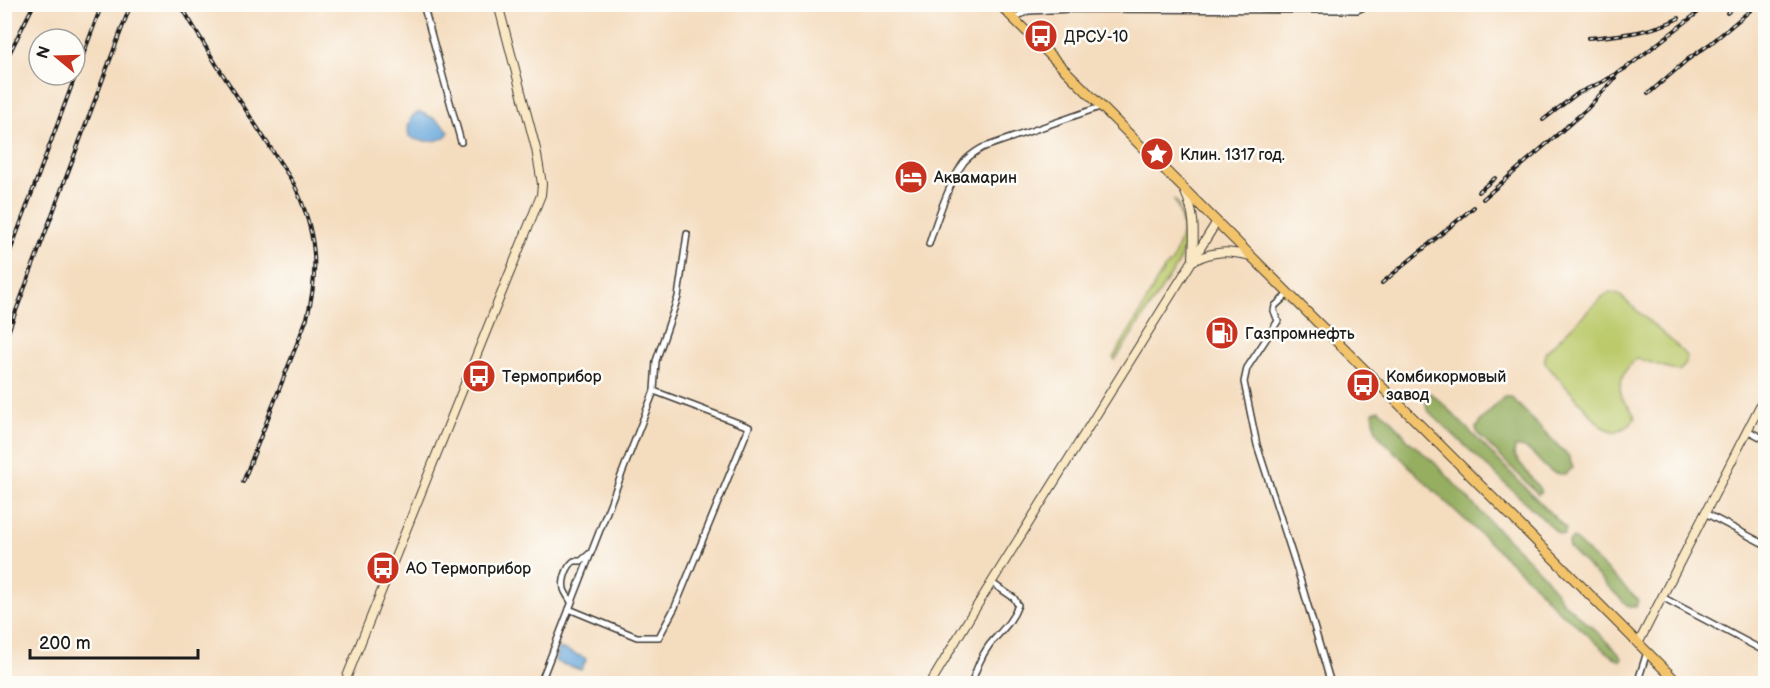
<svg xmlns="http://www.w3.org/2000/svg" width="1770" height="688" font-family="'Balsamiq Sans',sans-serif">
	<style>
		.green { fill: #bcca6c; stroke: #6c7344; stroke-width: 1.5 }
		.forest { fill: #95ae60; stroke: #58653e; stroke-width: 1.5 }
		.water { fill: #6ba8dc; stroke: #44627c; stroke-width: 1.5 }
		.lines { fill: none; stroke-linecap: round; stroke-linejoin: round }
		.street-casing { stroke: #3c3934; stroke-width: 8 }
		.secondary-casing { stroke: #3c3934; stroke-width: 10 }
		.highway-casing { stroke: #3c3934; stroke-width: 11 }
		.street { stroke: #fff; stroke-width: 5 }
		.secondary { stroke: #fae7c3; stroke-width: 8 }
		.highway { stroke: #f2c36a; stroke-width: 9 }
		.rail-casing { stroke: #1c1c1c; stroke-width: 4 }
		.rail { stroke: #fdfcf7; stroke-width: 1.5; stroke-dasharray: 4.5; stroke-linecap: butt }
		.labels { text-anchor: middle; stroke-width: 5; stroke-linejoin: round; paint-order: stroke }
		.poi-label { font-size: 16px; fill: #1c1c1c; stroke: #fdfcf7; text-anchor: start }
	</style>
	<rect width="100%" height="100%" fill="#fdfcf7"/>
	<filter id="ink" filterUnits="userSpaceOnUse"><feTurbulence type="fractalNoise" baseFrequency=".0167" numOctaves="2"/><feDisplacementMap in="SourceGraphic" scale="12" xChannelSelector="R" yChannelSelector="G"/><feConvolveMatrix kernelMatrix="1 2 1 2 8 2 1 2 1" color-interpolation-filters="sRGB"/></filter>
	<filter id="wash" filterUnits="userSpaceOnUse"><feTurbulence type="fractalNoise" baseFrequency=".008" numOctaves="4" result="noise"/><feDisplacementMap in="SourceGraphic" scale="24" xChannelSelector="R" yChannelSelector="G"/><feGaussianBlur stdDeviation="1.35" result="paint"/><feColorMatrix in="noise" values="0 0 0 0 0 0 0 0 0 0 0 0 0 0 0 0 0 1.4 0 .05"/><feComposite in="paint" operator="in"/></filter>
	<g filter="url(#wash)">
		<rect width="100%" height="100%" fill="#f4dcbe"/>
		<!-- green -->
		<g class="green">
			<path d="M1174,200L1177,202L1185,226L1184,246L1178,264L1115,360L1113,358L1138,317L1155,284L1164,269L1172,262L1180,240L1183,227L1179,211Z"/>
			<path d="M1610,292L1618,294L1675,344L1687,357L1685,365L1679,371C1664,368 1651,361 1636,359C1626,367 1616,383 1622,398C1625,405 1632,407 1635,418L1630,425L1616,432L1602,427L1545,363V353L1602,297Z"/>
		</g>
		<!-- forest -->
		<g class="forest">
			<path d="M1430,393L1440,401L1566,529L1564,535L1558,533L1427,410L1425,398Z"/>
			<path d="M1504,397H1511L1569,457L1573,468L1565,474C1562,474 1559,474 1555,473C1540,469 1533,444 1515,447L1514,455L1542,492L1538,494L1478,434L1476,428L1481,420Z"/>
			<path d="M1379,410L1390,418L1408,440L1435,463L1492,524L1520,551L1545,577L1563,602L1595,630L1621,656L1622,659L1620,661L1604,650L1571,620L1558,611L1536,586L1431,488L1380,437L1375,428L1373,412Z"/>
			<path d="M1573,538L1638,600L1636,607H1629L1569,548L1568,543Z"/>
		</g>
		<!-- water -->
		<g class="water">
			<path d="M419,112C430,116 443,122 449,132C443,144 418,143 409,136C407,126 409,116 419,112Z"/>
			<path d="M558,648H560L585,658L586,660L581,670L556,662L555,660Z"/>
		</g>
	</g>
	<g filter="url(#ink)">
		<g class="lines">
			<defs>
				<g id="street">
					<path d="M423,4L461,142"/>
					<path d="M1014,18L1028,11L1072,9L1357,10L1371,4"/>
					<path d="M929,244C936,222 950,181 964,162C969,156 975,152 982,148L1100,107"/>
					<path d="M1288,294L1275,306L1274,311L1278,321L1247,368L1244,382L1257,445L1298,572L1331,684"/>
					<path d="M1747,430L1766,440"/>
					<path d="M1705,513L1766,545"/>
					<path d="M1662,597L1766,652"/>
					<path d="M571,602C569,598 565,593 564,589C562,580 567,566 574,561H581L589,554"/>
					<path d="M569,609L637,637H659L675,607L749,427L654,391L656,361L678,297L687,234"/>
					<path d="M540,684L654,391"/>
					<path d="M971,684C976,670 981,656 990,644C1001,631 1012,622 1018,605L1014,598L992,583"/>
					<path d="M1637,684L1647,652"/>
				</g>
				<g id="secondary">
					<path d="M1185,192C1196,216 1194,234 1193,260"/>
					<path d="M1195,260C1216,250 1228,251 1251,256"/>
					<path d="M1638,644L1766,394"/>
					<path d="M344,684L541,195L542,184L536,149L498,4"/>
					<path d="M930,684L970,617L1216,223"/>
				</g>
				<path id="highway" d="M999,4L1679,684"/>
			</defs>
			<!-- street casing -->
			<use href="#street" class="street-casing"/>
			<!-- secondary casing -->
			<use href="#secondary" class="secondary-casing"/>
			<!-- highway casing -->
			<use href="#highway" class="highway-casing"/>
			<!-- street -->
			<use href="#street" class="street"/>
			<!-- secondary -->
			<use href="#secondary" class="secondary"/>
			<!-- highway -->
			<use href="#highway" class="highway"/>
			<defs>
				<g id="rail">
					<path d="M180,4L216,64L294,184C316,231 320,268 307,318L243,482"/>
					<path d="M1727,13L1737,4"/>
					<path d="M1588,38C1620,35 1651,33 1679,18"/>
					<path d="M4,64L34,4"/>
					<path d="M1648,94L1687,60L1710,44L1758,4"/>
					<path d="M1543,120L1578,93L1602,82L1626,68L1709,4"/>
					<path d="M1478,192L1495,178"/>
					<path d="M1483,199L1588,108L1615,78"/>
					<path d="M4,268L102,4"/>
					<path d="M1382,283L1474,207"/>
					<path d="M4,343L131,4"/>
				</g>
			</defs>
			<!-- rail casing -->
			<use href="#rail" class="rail-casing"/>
			<!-- rail -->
			<use href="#rail" class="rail"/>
		</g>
	</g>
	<!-- icons -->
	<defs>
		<symbol id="bus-disc" viewBox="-11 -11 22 22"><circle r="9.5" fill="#c8321e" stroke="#fdfcf7"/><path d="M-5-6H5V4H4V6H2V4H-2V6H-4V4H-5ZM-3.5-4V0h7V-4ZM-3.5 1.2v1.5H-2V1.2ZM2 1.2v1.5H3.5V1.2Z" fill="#fff"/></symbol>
		<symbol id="sight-disc" viewBox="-11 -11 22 22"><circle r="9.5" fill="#c8321e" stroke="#fdfcf7"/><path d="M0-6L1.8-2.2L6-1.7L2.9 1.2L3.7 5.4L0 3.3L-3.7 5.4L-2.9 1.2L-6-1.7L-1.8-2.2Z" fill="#fff"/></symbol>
		<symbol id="hotel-disc" viewBox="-11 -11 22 22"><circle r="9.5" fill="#c8321e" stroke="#fdfcf7"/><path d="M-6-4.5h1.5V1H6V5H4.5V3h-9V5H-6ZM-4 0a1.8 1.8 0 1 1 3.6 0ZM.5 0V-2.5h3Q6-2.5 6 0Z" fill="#fff"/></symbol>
		<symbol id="fuel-disc" viewBox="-11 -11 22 22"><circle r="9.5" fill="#c8321e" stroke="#fdfcf7"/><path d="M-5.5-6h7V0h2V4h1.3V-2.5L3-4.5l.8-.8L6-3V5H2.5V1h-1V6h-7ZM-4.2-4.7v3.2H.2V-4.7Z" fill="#fff"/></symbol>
	</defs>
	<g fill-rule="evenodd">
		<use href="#bus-disc" x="1022" y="17" width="38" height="38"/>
		<use href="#sight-disc" x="1138" y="135" width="38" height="38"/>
		<use href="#hotel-disc" x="892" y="158" width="38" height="38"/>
		<use href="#fuel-disc" x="1203" y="314" width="38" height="38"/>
		<use href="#bus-disc" x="460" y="357" width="38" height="38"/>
		<use href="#bus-disc" x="1344" y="366" width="38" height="38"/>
		<use href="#bus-disc" x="364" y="549" width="38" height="38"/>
	</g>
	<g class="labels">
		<!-- poi labels -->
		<g class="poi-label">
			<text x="1064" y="42">ДРСУ-10</text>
			<text x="1180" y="160">Клин. 1317 год.</text>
			<text x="934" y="183">Аквамарин</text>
			<text x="1245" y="339">Газпромнефть</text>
			<text x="502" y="382">Термоприбор</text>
			<text x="1386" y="382">Комбикормовый<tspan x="1386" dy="18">завод</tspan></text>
			<text x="406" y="574">АО Термоприбор</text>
		</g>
	</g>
	<!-- margin -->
	<rect width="1770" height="688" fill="none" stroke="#fdfcf7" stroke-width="24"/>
	<!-- north arrow -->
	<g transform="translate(57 57) rotate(289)"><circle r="28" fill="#fdfcf7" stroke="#a3a29f" stroke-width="1.5"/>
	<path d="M0-4.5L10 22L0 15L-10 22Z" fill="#c8321e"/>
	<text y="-9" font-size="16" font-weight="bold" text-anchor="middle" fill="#1c1c1c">N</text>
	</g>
	<!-- scale -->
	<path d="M30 649v9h168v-9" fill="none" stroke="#1c1c1c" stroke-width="3"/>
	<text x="39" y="649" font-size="18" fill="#1c1c1c" stroke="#fdfcf7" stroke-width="4.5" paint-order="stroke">200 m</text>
</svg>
